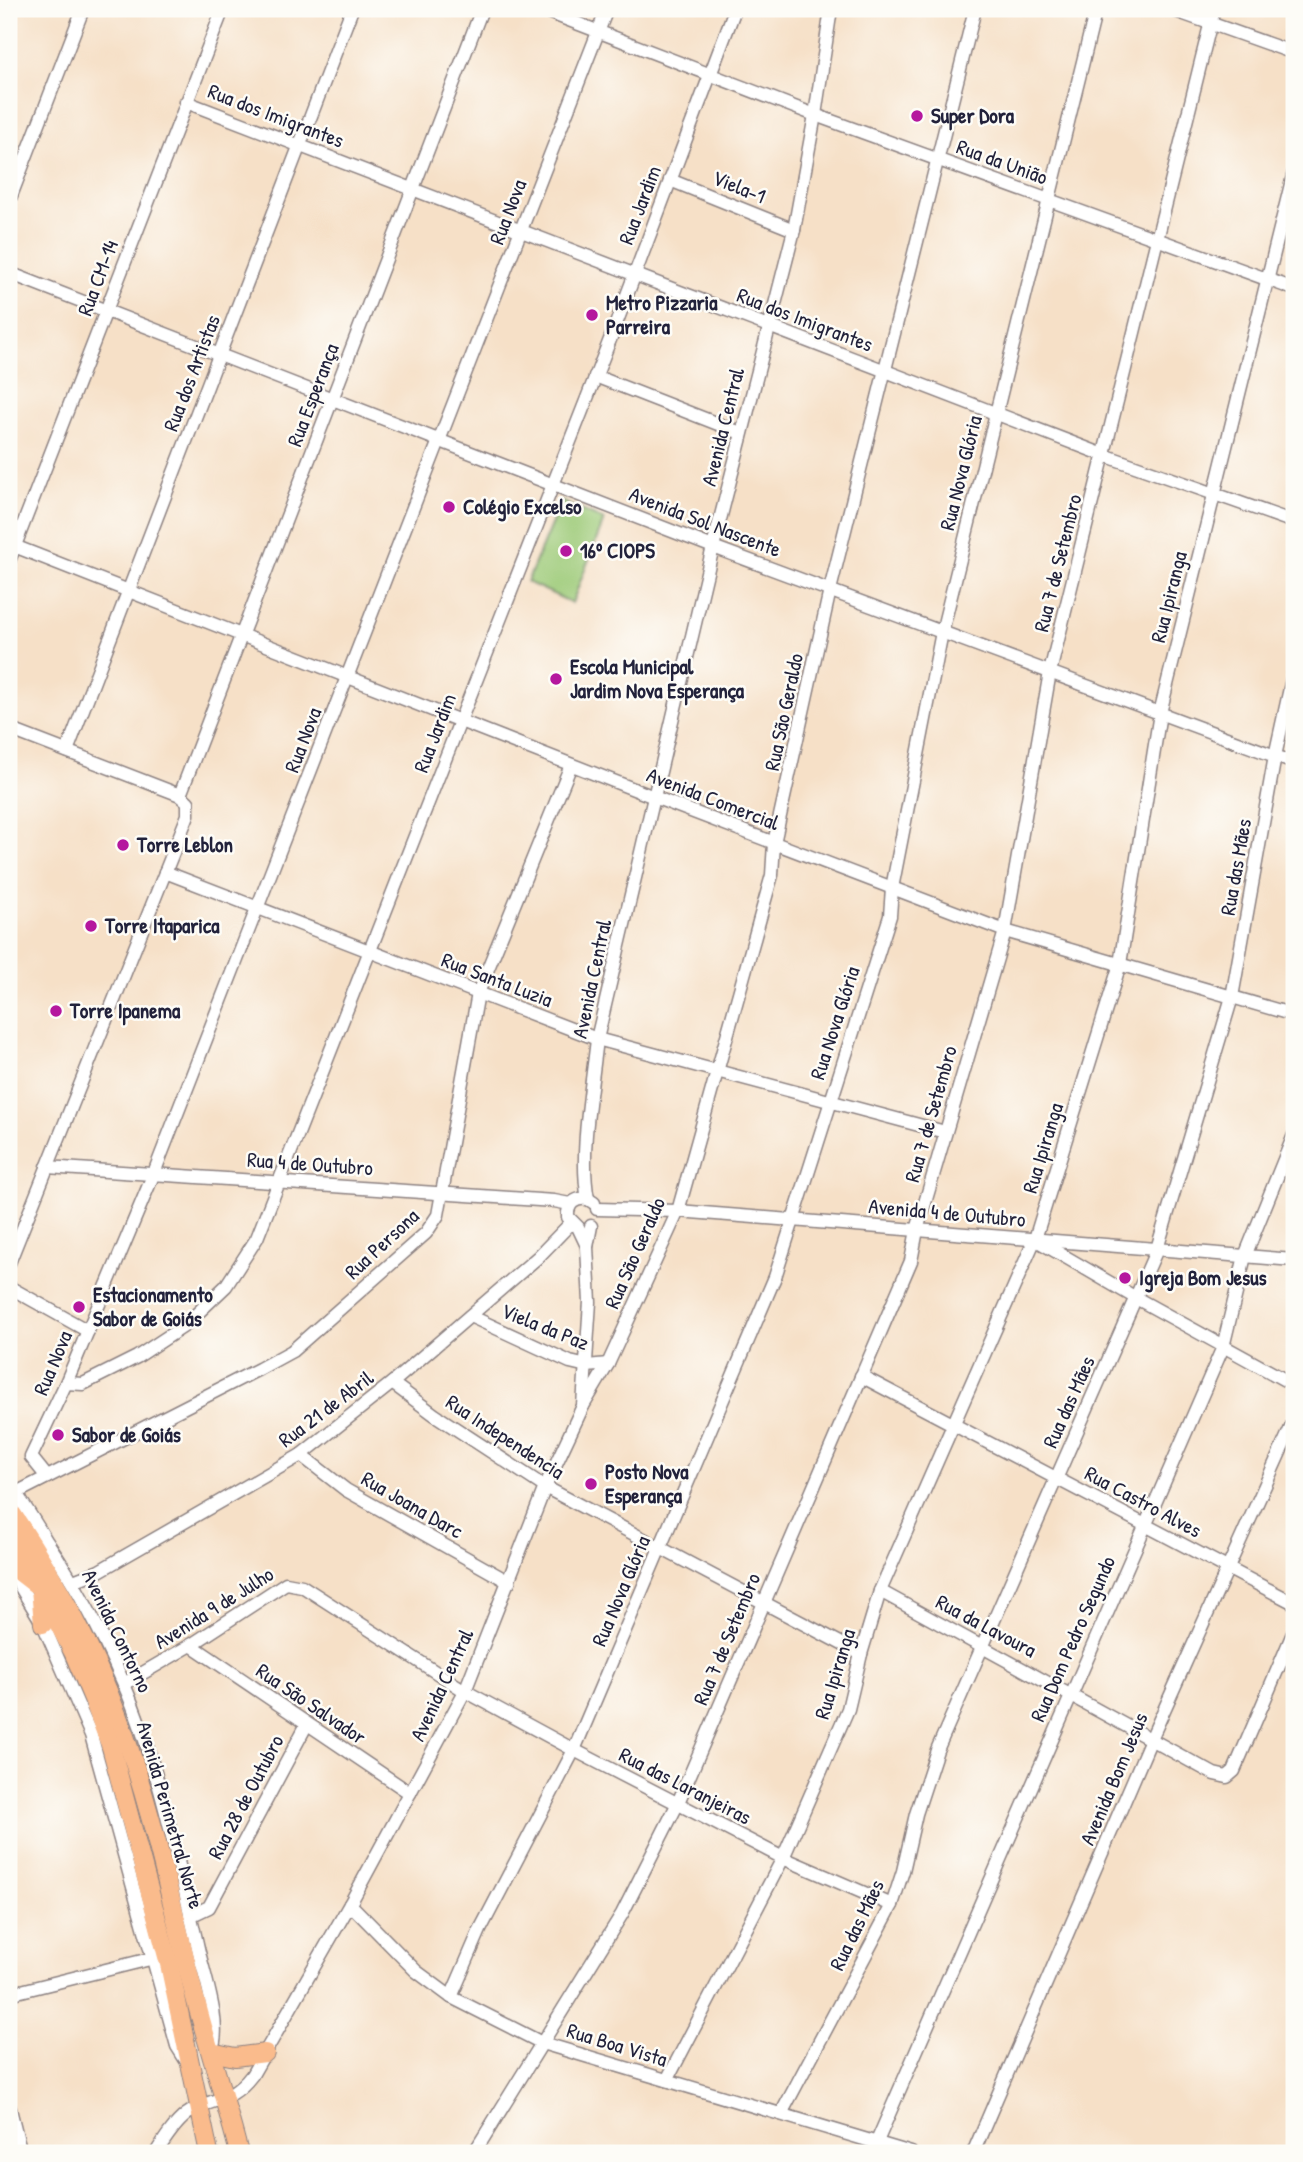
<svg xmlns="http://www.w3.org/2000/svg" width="1303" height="2162" font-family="'Patrick Hand',sans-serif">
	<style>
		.green { fill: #9ecb79; stroke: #60765a; stroke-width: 2 }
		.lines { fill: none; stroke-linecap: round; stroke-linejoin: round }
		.minor-casing { stroke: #8c8181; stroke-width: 15 }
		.highway-casing { stroke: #8c8181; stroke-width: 20 }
		.minor { stroke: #fff; stroke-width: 12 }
		.highway { stroke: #fabb8c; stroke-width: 18 }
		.poi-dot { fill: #b5179e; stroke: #fdfcf7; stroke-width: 2.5 }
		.labels { text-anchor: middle; stroke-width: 5; stroke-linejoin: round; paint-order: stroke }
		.street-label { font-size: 21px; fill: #22223b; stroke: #fdfcf7 }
		.poi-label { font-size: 21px; font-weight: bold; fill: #22223b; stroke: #fdfcf7; text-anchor: start }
	</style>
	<rect width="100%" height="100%" fill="#fdfcf7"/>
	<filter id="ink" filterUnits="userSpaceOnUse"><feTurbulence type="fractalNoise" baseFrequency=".0143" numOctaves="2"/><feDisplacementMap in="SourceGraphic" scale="14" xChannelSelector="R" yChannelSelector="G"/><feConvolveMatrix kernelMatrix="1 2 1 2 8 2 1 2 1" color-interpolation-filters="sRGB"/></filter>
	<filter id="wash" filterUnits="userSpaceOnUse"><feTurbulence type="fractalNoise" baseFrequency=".00686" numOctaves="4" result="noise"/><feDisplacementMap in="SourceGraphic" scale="28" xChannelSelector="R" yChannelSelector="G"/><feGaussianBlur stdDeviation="1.57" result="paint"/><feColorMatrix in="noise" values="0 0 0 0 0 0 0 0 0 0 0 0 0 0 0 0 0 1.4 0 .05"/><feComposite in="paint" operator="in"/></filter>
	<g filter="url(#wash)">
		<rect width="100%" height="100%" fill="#f6e0c7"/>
		<!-- green -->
		<path class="green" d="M561,501L604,520L572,603L527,582Z"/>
	</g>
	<g filter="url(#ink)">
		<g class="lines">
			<defs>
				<g id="minor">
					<path d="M540,9L815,115L1294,289"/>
					<path d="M1170,9L1294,53"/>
					<path d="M186,102L1104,455L1294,522"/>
					<path d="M670,180L794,230"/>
					<path d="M9,201L83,9"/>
					<path d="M9,273L713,547L1294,763"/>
					<path d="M595,376L741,433"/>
					<path d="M9,544L654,797L1005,931L1294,1015"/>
					<path d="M9,561L223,9"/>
					<path d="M9,729L180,795L188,802V815L9,1263"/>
					<path d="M67,751L352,9"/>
					<path d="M180,795L482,9"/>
					<path d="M165,872L597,1039L945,1132"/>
					<path d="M47,1167L554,1201L570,1204"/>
					<path d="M588,1199C579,1153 592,1087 597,1039L713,547L794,230L815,115L831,9"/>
					<path d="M597,1209L678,1211L1294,1260"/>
					<path d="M1038,1241L1136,1298L1294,1385"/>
					<path d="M587,1246L578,1227L568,1217C567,1204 575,1197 588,1199L594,1203"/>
					<path d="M9,1287L88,1331"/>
					<path d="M470,1316L570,1362L587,1366L608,1364"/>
					<path d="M861,1376L1294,1603"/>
					<path d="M66,1383L83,1384L137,1357L184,1326L226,1286L257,1238L613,332L735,9"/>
					<path d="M392,1383L435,1415L545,1487L861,1654"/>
					<path d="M583,1406L608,1364L678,1211L772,875L774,843L830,590L975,9"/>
					<path d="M301,1455L346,1490L509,1582"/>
					<path d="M47,1477L31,1457L66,1383L154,1173L607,9"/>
					<path d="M9,1484C23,1502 35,1522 47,1542C77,1586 102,1633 123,1682C158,1762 178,1862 198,1948C204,1975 223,2027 211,2051"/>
					<path d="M16,1493L259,1369L292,1351L426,1233L438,1215L478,993L571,765"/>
					<path d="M9,1568L43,1624L91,1735L177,2046L187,2062"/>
					<path d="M73,1581L99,1571L301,1455L392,1383L538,1257L571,1223"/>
					<path d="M880,1591L1214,1774L1227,1777L1234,1771L1294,1631"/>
					<path d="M191,1645L410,1793"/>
					<path d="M124,1684L191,1645L286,1583L302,1586L465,1691L574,1750L783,1858L892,1905"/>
					<path d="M350,1904L416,1971L451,1997L542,2043L911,2153"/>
					<path d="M190,1916L209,1907L307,1724"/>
					<path d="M9,1994L154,1958"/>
					<path d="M451,1997L480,1930L574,1750L775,1277L890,916L892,888L942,632L1096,9"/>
					<path d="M667,2080L783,1858L848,1709L861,1654L880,1591L1035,1239L1120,964L1160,713L1294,172"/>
					<path d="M9,2105L21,2153"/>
					<path d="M781,2114L892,1905L903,1871L916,1814L937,1750L1157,1249L1232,997L1275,756L1294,670"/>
					<path d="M156,2153C164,2140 174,2124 187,2114C212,2096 229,2105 252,2075L350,1904L465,1691L545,1487L583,1406L590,1302L587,1247L591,1226"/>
					<path d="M474,2153L622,1914L677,1805L911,1261L917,1230L1005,931L1050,672L1214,9"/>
					<path d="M872,2153L1223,1347L1245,1256L1294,1135"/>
					<path d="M973,2153L1151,1739L1294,1421"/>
				</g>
				<g id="highway">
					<path d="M9,1509C53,1574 90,1641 117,1714C151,1803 170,1898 193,1990C207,2045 225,2098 239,2153"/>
					<path d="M9,1539L40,1588L74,1654L93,1699L111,1747L169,1964L209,2153"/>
					<path d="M9,1564L40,1588L43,1624"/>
					<path d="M211,2052L235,2057L265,2053"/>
				</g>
			</defs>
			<!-- minor casing -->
			<use href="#minor" class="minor-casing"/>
			<!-- highway casing -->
			<use href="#highway" class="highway-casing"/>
			<!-- minor -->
			<use href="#minor" class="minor"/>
			<!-- highway -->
			<use href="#highway" class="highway"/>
		</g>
	</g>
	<!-- markers -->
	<g class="poi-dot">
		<circle cx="917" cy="116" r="7"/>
		<circle cx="592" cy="315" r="7"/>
		<circle cx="449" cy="507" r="7"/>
		<circle cx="566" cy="551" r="7"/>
		<circle cx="556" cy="679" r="7"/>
		<circle cx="123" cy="845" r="7"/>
		<circle cx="91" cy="926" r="7"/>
		<circle cx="56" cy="1011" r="7"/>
		<circle cx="1125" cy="1278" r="7"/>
		<circle cx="79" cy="1307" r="7"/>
		<circle cx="58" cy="1435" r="7"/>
		<circle cx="591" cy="1484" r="7"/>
	</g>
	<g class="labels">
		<!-- street labels -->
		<g class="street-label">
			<text transform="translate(276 116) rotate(21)" y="7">Rua dos Imigrantes</text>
			<text transform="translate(1002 162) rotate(20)" y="7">Rua da União</text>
			<text transform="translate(739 187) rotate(22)" y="7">Viela-1</text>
			<text transform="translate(640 205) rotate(-69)" y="7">Rua Jardim</text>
			<text transform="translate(508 212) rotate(-69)" y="7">Rua Nova</text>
			<text transform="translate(98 278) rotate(-69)" y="7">Rua CM-14</text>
			<text transform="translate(805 320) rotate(21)" y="7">Rua dos Imigrantes</text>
			<text transform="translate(192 373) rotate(-69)" y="7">Rua dos Artistas</text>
			<text transform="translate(313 395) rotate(-69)" y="7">Rua Esperança</text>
			<text transform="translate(723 427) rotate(-76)" y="7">Avenida Central</text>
			<text transform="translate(961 473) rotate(-76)" y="7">Rua Nova Glória</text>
			<text transform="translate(705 522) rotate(21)" y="7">Avenida Sol Nascente</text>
			<text transform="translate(1058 563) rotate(-76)" y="7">Rua 7 de Setembro</text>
			<text transform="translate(1169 597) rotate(-76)" y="7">Rua Ipiranga</text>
			<text transform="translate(784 712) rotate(-78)" y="7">Rua São Geraldo</text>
			<text transform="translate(435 733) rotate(-69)" y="7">Rua Jardim</text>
			<text transform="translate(303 740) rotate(-69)" y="7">Rua Nova</text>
			<text transform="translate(713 799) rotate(21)" y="7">Avenida Comercial</text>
			<text transform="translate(1236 867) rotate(-80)" y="7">Rua das Mães</text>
			<text transform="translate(592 979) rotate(-78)" y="7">Avenida Central</text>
			<text transform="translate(497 980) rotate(21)" y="7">Rua Santa Luzia</text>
			<text transform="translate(835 1023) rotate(-72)" y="7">Rua Nova Glória</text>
			<text transform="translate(931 1114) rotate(-74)" y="7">Rua 7 de Setembro</text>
			<text transform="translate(1043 1148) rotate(-73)" y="7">Rua Ipiranga</text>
			<text transform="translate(310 1164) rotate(4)" y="7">Rua 4 de Outubro</text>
			<text transform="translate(947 1213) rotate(5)" y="7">Avenida 4 de Outubro</text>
			<text transform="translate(382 1244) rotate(-43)" y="7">Rua Persona</text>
			<text transform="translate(635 1253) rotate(-66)" y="7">Rua São Geraldo</text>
			<text transform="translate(545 1327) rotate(22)" y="7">Viela da Paz</text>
			<text transform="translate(53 1363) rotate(-67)" y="7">Rua Nova</text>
			<text transform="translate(1069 1402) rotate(-66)" y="7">Rua das Mães</text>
			<text transform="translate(326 1409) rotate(-37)" y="7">Rua 21 de Abril</text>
			<text transform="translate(505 1437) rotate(33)" y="7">Rua Independencia</text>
			<text transform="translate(1143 1502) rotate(28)" y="7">Rua Castro Alves</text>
			<text transform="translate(412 1505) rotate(30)" y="7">Rua Joana Darc</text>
			<text transform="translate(621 1591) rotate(-67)" y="7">Rua Nova Glória</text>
			<text transform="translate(214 1608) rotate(-32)" y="7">Avenida 9 de Julho</text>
			<text transform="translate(986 1626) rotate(28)" y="7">Rua da Lavoura</text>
			<text transform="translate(117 1631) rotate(64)" y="7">Avenida Contorno</text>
			<text transform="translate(727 1639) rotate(-67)" y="7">Rua 7 de Setembro</text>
			<text transform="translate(1073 1639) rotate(-66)" y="7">Rua Dom Pedro Segundo</text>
			<text transform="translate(835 1674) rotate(-73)" y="7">Rua Ipiranga</text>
			<text transform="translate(442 1685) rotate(-65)" y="7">Avenida Central</text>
			<text transform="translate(311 1704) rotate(34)" y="7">Rua São Salvador</text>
			<text transform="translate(1114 1779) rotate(-67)" y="7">Avenida Bom Jesus</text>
			<text transform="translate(685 1786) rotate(27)" y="7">Rua das Laranjeiras</text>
			<text transform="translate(246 1797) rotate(-62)" y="7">Rua 28 de Outubro</text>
			<text transform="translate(170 1815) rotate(74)" y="7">Avenida Perimetral Norte</text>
			<text transform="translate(857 1925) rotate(-64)" y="7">Rua das Mães</text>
			<text transform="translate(617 2045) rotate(17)" y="7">Rua Boa Vista</text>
		</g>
		<!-- poi labels -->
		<g class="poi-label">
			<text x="931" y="123">Super Dora</text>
			<text x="606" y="310">Metro Pizzaria<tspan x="606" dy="24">Parreira</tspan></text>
			<text x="463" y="514">Colégio Excelso</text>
			<text x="580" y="558">16º CIOPS</text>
			<text x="570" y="674">Escola Municipal<tspan x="570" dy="24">Jardim Nova Esperança</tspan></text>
			<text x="137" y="852">Torre Leblon</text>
			<text x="105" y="933">Torre Itaparica</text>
			<text x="70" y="1018">Torre Ipanema</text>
			<text x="1139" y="1285">Igreja Bom Jesus</text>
			<text x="93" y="1302">Estacionamento<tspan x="93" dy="24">Sabor de Goiás</tspan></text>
			<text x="72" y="1442">Sabor de Goiás</text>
			<text x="605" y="1479">Posto Nova<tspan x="605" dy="24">Esperança</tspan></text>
		</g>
	</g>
	<!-- margin -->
	<rect width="1303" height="2162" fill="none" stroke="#fdfcf7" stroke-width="35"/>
</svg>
